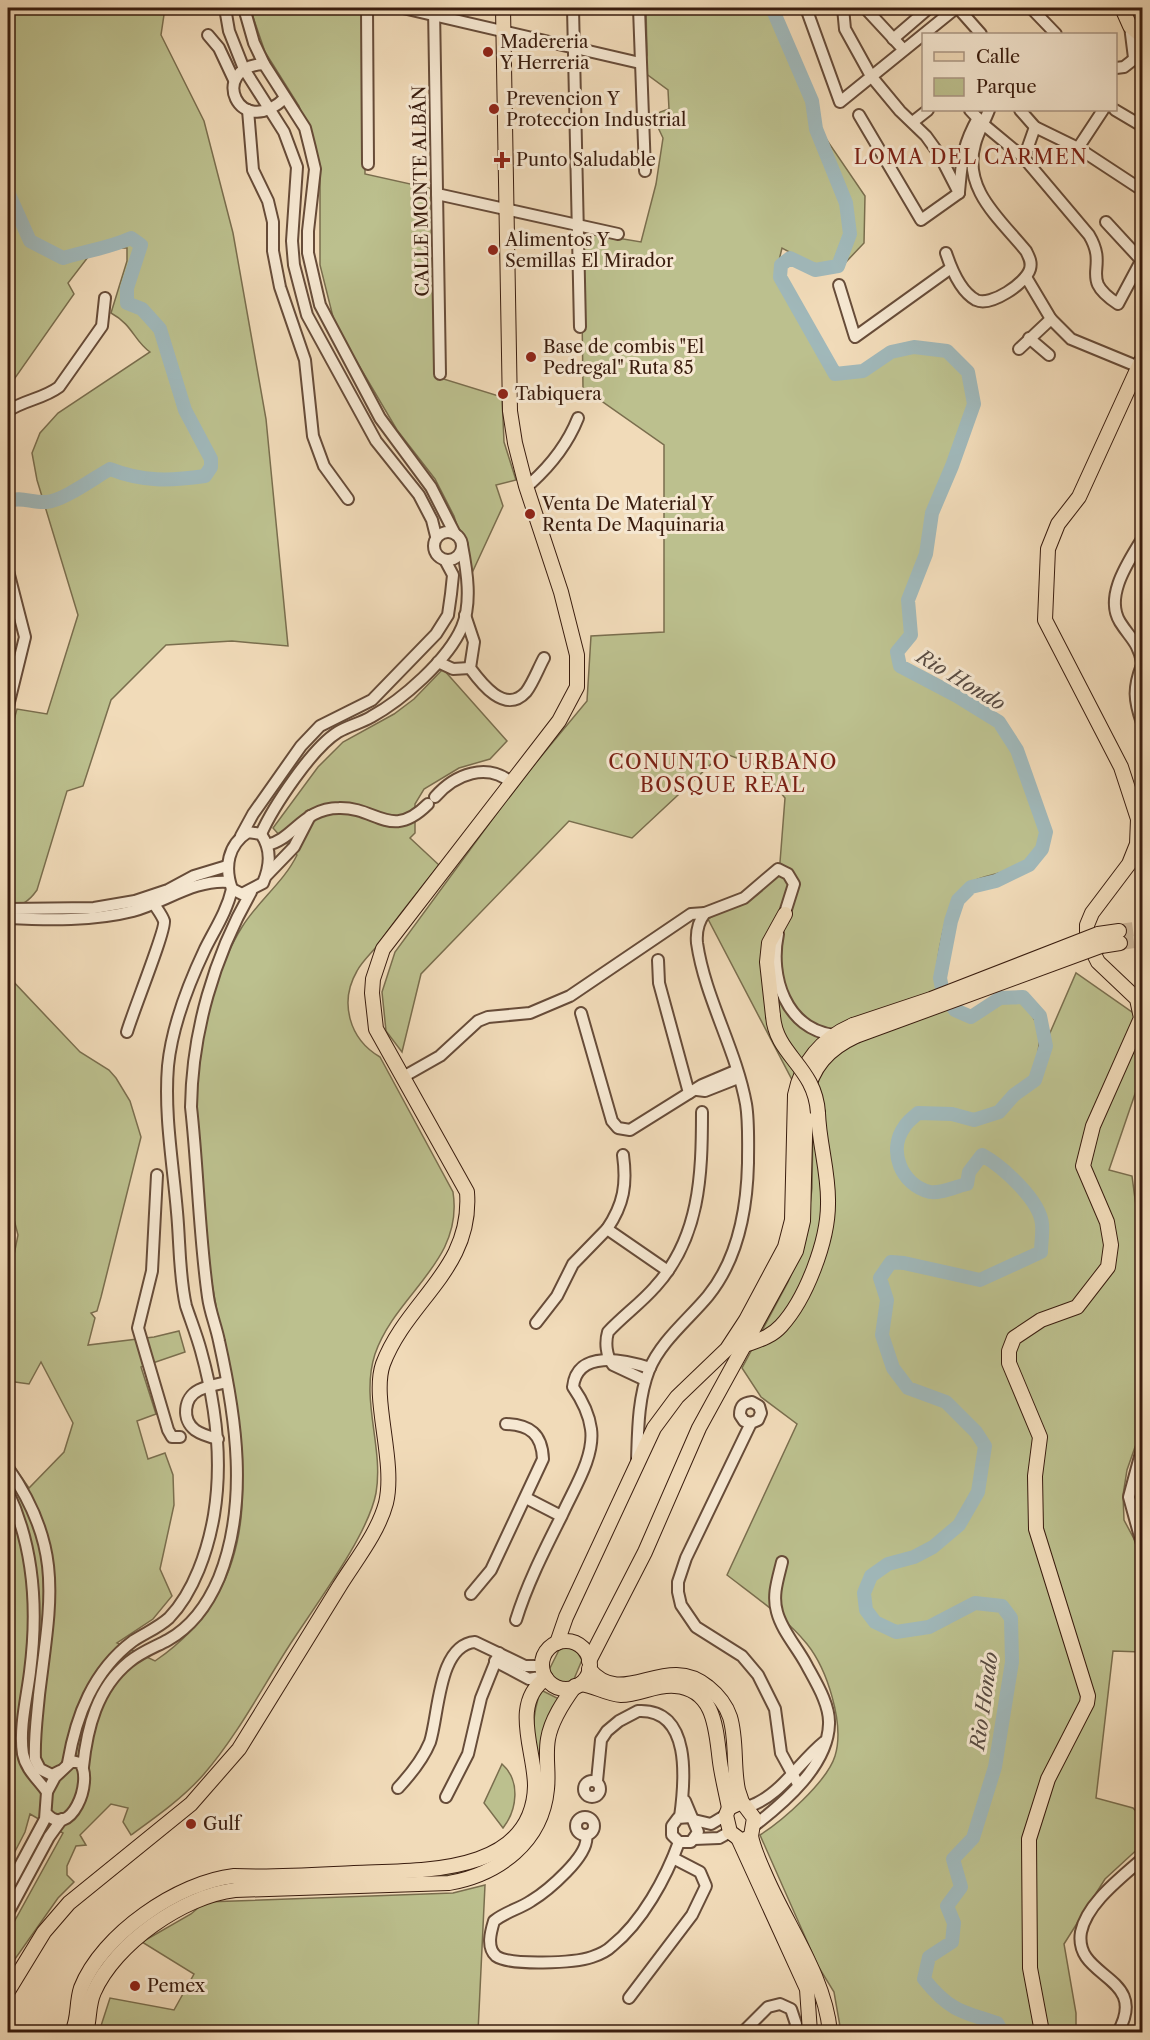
<svg xmlns="http://www.w3.org/2000/svg" width="1150" height="2040" font-family="'Libre Caslon Text',serif">
	<style>
		.green { fill: #bcc08e; stroke: #7a6e4e; stroke-width: 1.5 }
		.lines { fill: none; stroke-linecap: round; stroke-linejoin: round }
		.river { stroke: #a0b8ba; stroke-width: 14 }
		.major-tunnel { stroke: #ccb597; stroke-width: 14; stroke-dasharray: 14 7; stroke-linecap: butt }
		.minor-casing { stroke: #674c39; stroke-width: 14 }
		.major-casing { stroke: #391c0e; stroke-width: 16 }
		.minor { stroke: #f6e8d2; stroke-width: 10 }
		.major { stroke: #f1dbb9; stroke-width: 14 }
		.major-bridge-casing { stroke: #391c0e; stroke-width: 16; stroke-linecap: butt }
		.major-bridge { stroke: #f1dbb9; stroke-width: 14 }
		.poi-dot { fill: #8f2418; stroke: #f6e8d2; stroke-width: 2 }
		.labels { text-anchor: middle; stroke-width: 6; stroke-linejoin: round; paint-order: stroke }
		.poi-label { font-size: 18px; fill: #391c0e; stroke: #f6e8d2; text-anchor: start }
		.street-label { font-size: 18px; fill: #391c0e; stroke: #f6e8d2 }
		.neighbourhood-label { font-size: 20px; letter-spacing: 1.5px; fill: #7a1f14; stroke: #f6e8d2 }
		.water-label { font-size: 20px; font-style: italic; fill: #584b42; stroke: #f6e8d2 }
	</style>
	<rect width="100%" height="100%" fill="#f1dbb9"/>
	<filter id="stains"><feTurbulence type="fractalNoise" baseFrequency=".00333" numOctaves="4"/><feColorMatrix values="0 0 0 0 .2 0 0 0 0 .09 0 0 0 0 .02 0 0 0 .5 -.17"/></filter>
	<radialGradient id="worn" r=".72"><stop offset=".6" stop-color="#630" stop-opacity="0"/><stop offset="1" stop-color="#630" stop-opacity=".3"/></radialGradient>
	<!-- green -->
	<g class="green">
		<path d="M8,8H165L161,35L204,121L233,233L266,419L288,646L232,641L166,645L111,700L83,786L67,791L37,890C30,900 19,910 8,903L9,738L17,709L47,714L78,615L37,480L32,453L40,433L58,413L150,352C134,341 133,325 111,313L127,261V248H95L68,283L74,294L8,388Z"/>
		<path d="M250,8H364L365,174L433,189L437,377L502,397L504,442L516,480L496,485L503,506L472,573L454,516L435,479L397,430L335,325L320,265V166L299,106L265,52Z"/>
		<path d="M646,8H771L773,20L822,133L865,196L864,243L845,263L816,266L782,248L775,277L833,378L865,375L893,356L914,351L945,355L964,373L969,403L948,464L928,512L921,553L904,599L907,633L892,651L896,669C926,688 970,701 995,725C1008,737 1042,815 1042,833C1041,842 1035,854 1028,860C1012,875 979,873 965,887C961,891 956,895 953,900C944,919 932,974 938,993C943,1009 958,1016 972,1022L1002,1002L1021,1001C1043,1026 1041,1035 1036,1065L1076,973L1142,1019V1058L1136,1091L1109,1170L1132,1176L1142,1252V1427L1127,1470L1123,1495L1124,1520L1142,1554V1652L1113,1651L1096,1798L1133,1808L1142,1818V1845L1105,1879L1064,1944L1076,2013V2032H841L834,1992L818,1966L760,1835C782,1821 827,1782 835,1756C845,1724 827,1669 807,1644C785,1617 754,1596 727,1575L797,1424L761,1397L742,1368L788,1282L806,1239L812,1188L813,1120L708,919L779,875L785,798L759,766L723,753L632,838L569,821L421,974L402,1052L386,1031L382,992L395,952L519,783L587,701L591,636L664,632V445L583,388L581,232L641,242L656,184L663,138L655,121L660,112L669,109L668,90L641,70L647,55Z"/>
		<path d="M443,669L507,741L490,759L459,768L424,789L415,804V833L410,838L439,865C419,891 398,915 380,942C373,952 363,960 357,971C339,1002 349,1039 380,1057L453,1192C464,1262 396,1293 375,1354C360,1400 384,1447 376,1493C368,1536 314,1607 289,1646C262,1688 237,1736 204,1774C183,1798 156,1817 131,1835L123,1822L128,1808L111,1804L80,1835L86,1845L76,1846L67,1866V1875L74,1882L58,1898L8,1969V1933L63,1833L30,1814L25,1832L8,1865V1458L29,1488L64,1452L73,1423L41,1362L29,1384L15,1382L8,1377V1257L14,1255L18,1235L8,1196V976L80,1052L109,1070L116,1078L130,1101L141,1137L101,1297L97,1311L91,1313L95,1318L88,1345L154,1337L179,1331L185,1352L141,1367L156,1414L137,1421L148,1459L165,1453L173,1475L174,1505L160,1569L172,1596L153,1619L117,1643L155,1661C293,1566 232,1411 211,1277C206,1244 205,1210 202,1177C199,1145 194,1110 196,1078C200,1032 218,965 242,927C258,901 284,882 297,855L273,828L318,767L343,742L394,714L414,699Z"/>
		<path d="M566,1647L575,1648L582,1660L574,1679L562,1685L554,1682L549,1670L559,1650Z"/>
		<path d="M541,1690L559,1699C549,1719 542,1737 542,1760C542,1770 544,1779 543,1788C538,1839 498,1869 451,1877L222,1886L206,1891L169,1912L167,1910L205,1888L221,1883L450,1874C493,1867 544,1834 540,1785C537,1748 527,1727 541,1690Z"/>
		<path d="M502,1764C521,1781 517,1810 503,1828L484,1803Z"/>
		<path d="M485,1885L478,2032H99L110,1998L174,2010L194,1974L142,1942L191,1914L205,1902L453,1893Z"/>
	</g>
	<g class="lines">
		<!-- river -->
		<g class="river">
			<path d="M772,8L812,101L816,129L846,203L850,234L838,266L815,270L790,258L781,265L780,277L835,374L863,371L891,352L914,347L947,351L968,372L974,404L952,466L932,513L926,554L908,600L911,635L897,652L900,666L957,696L999,722L1017,750L1046,832L1042,849L1029,865L996,881L971,887L958,900L951,921L940,978L943,994L955,1010L971,1017L1000,998L1023,997L1040,1016L1046,1046L1035,1080L1014,1095L999,1112L974,1120L952,1114L918,1113C914,1117 908,1121 905,1126C887,1150 901,1185 930,1192C940,1194 957,1186 967,1184L969,1172L982,1155C1002,1166 1040,1200 1042,1224C1043,1233 1041,1243 1041,1252L980,1280L904,1263L891,1262L880,1278L887,1300L882,1335L893,1368L908,1388L946,1402L976,1432L985,1446L978,1492L959,1525L933,1547L914,1557L888,1564L871,1576L864,1593L866,1610L875,1622L896,1632L929,1627L975,1603L1002,1606L1011,1618L1012,1662L995,1767L973,1838L953,1859L961,1887L947,1906L954,1923L952,1942L929,1957L924,1979C948,2009 960,2012 997,2023L1002,2032"/>
			<path d="M8,192L30,241L63,258C86,251 109,248 131,238L141,245L127,288V303L142,309L160,329L185,410L211,459V467L205,476C170,481 143,482 110,469C94,478 63,501 46,502C32,503 21,496 8,501"/>
		</g>
		<!-- major-tunnel -->
		<g class="major-tunnel">
			<path d="M1119,931L1142,928"/>
			<path d="M1120,943L1142,940"/>
		</g>
		<defs>
			<g id="minor">
				<path d="M225,8L229,31L244,69L284,132L297,167L292,241L294,265L307,315L376,441L419,495L432,520L436,536"/>
				<path d="M244,8L254,43L264,64L305,128L310,148L315,169L308,231V253L320,305L380,418L431,487L455,534"/>
				<path d="M367,8L368,164"/>
				<path d="M403,8L640,63"/>
				<path d="M434,8L440,374"/>
				<path d="M573,8L580,327"/>
				<path d="M639,8L645,171"/>
				<path d="M806,8L840,102L956,8"/>
				<path d="M843,8L845,29L871,76L900,111L926,136L939,154L959,193"/>
				<path d="M865,8L903,49"/>
				<path d="M958,8L981,34"/>
				<path d="M1031,8L1056,34"/>
				<path d="M1130,26L1134,58"/>
				<path d="M208,35L219,48L234,80"/>
				<path d="M893,39L929,8"/>
				<path d="M264,64C207,67 239,142 285,98"/>
				<path d="M1116,68L1124,67L1142,53"/>
				<path d="M248,110L253,170L268,201L273,222V251L280,287L305,360L313,436L324,466L348,499"/>
				<path d="M970,110L983,124L1024,158L1089,235C1110,270 1077,277 1118,304L1142,259"/>
				<path d="M1020,110L1035,127L1078,148L1142,190"/>
				<path d="M1115,110L1142,126"/>
				<path d="M859,115L921,220L959,193"/>
				<path d="M914,121L928,110"/>
				<path d="M1078,148L1103,110"/>
				<path d="M1024,158L1035,127"/>
				<path d="M959,192C962,161 962,146 978,118"/>
				<path d="M437,194L618,234"/>
				<path d="M1106,222L1142,261"/>
				<path d="M946,253C951,268 961,292 976,300C991,307 1026,283 1030,269C1032,262 1029,257 1026,251C1000,219 962,189 975,144C978,132 985,121 989,110"/>
				<path d="M1026,277L1051,319L1071,339L1139,367"/>
				<path d="M839,285L855,337L951,268"/>
				<path d="M1029,338L1049,355"/>
				<path d="M1019,349L1051,319"/>
				<path d="M8,411C24,400 43,399 59,387L102,326L105,298"/>
				<path d="M531,483C551,465 568,443 578,418"/>
				<circle cx="448" cy="546" r="14"/>
				<path d="M1142,539C1129,561 1104,596 1120,622C1130,638 1138,642 1142,662"/>
				<path d="M8,571L25,637L8,706"/>
				<path d="M465,615L474,642L470,668C481,683 505,715 526,692C533,683 538,669 544,658"/>
				<path d="M438,662L453,669L470,668"/>
				<path d="M1142,665C1133,688 1134,700 1142,723"/>
				<path d="M435,797C455,774 487,762 512,783"/>
				<path d="M248,832L261,834C272,850 270,866 263,883L242,894L232,889C224,867 228,845 248,832Z"/>
				<path d="M261,834C273,807 312,748 338,732C348,726 361,723 371,717C402,700 448,660 462,627C472,603 467,571 462,545"/>
				<path d="M241,836L253,814L301,746L320,726L372,700L436,634L448,615L451,594L453,575L445,560"/>
				<path d="M267,845C293,840 303,808 339,808C377,807 391,841 428,804"/>
				<path d="M267,875L294,847L310,816"/>
				<path d="M8,909L94,908L135,901L168,890L194,876L227,866"/>
				<path d="M8,918C48,920 94,921 133,911C166,902 194,879 229,882"/>
				<path d="M778,934C769,977 786,1029 834,1035"/>
				<path d="M658,960L659,983L689,1093"/>
				<path d="M581,1013L612,1121L618,1128L630,1130L702,1085L735,1071"/>
				<path d="M127,1032C132,1014 166,930 164,921C162,915 157,909 154,904"/>
				<path d="M403,1077L440,1056L478,1021L488,1017L530,1013L570,996L691,914L705,913"/>
				<path d="M697,1090L705,1091L738,1078"/>
				<path d="M623,1155C627,1184 624,1204 607,1229L668,1271"/>
				<path d="M157,1175L152,1271L138,1328L168,1430L172,1437H180"/>
				<path d="M536,1323L557,1296L573,1264L607,1229"/>
				<path d="M645,1380L613,1365C606,1356 605,1342 608,1332C623,1316 641,1303 655,1287C700,1238 702,1175 702,1112"/>
				<path d="M751,1423L744,1421L740,1415C740,1406 743,1403 752,1402L759,1406L761,1413L758,1420L751,1423L686,1558L678,1582V1592L681,1605L696,1627L742,1656L758,1675L775,1709L781,1753L798,1784"/>
				<path d="M218,1439C210,1437 202,1435 195,1430C182,1420 183,1398 199,1390C207,1386 218,1384 227,1382"/>
				<path d="M1142,1449L1129,1497L1142,1544"/>
				<path d="M637,1460C638,1431 638,1398 649,1370C661,1341 688,1320 708,1296C738,1259 747,1209 748,1163C748,1145 749,1122 746,1104C736,1049 705,998 697,943C696,932 698,922 705,913L744,898L778,869L788,874L794,884L783,919"/>
				<path d="M8,1468C65,1549 50,1603 39,1695C37,1717 34,1738 35,1759L40,1769L52,1775L60,1771"/>
				<path d="M8,1492C35,1549 38,1610 30,1672C27,1697 19,1728 23,1754C26,1770 38,1779 47,1792"/>
				<path d="M526,1498L561,1516"/>
				<path d="M471,1594L491,1570L543,1459C542,1434 530,1425 506,1424"/>
				<path d="M516,1620C527,1584 545,1549 562,1515C573,1490 595,1457 591,1429C589,1413 582,1400 573,1387C577,1349 624,1360 650,1368"/>
				<path d="M495,1661L529,1679L545,1676"/>
				<path d="M68,1763C76,1716 93,1671 133,1641C145,1633 158,1628 169,1618C194,1592 208,1550 214,1515C223,1460 216,1405 201,1351C197,1336 191,1321 186,1306C179,1276 180,1243 177,1212C173,1164 164,1114 168,1066C172,1025 188,985 205,949C215,929 227,911 232,889"/>
				<path d="M83,1767C87,1728 97,1688 129,1662C141,1652 155,1647 168,1640C193,1626 208,1604 219,1578C249,1503 236,1417 219,1341C216,1326 210,1312 208,1297C199,1234 198,1170 191,1107C192,1032 214,957 251,892"/>
				<circle cx="592" cy="1789" r="8"/>
				<path d="M597,1781L601,1740L607,1731L619,1721L638,1711C692,1708 685,1781 680,1817"/>
				<path d="M398,1788C411,1774 423,1759 430,1742C439,1714 438,1645 475,1642L525,1666H542"/>
				<path d="M446,1797L468,1754L481,1698L499,1653"/>
				<path d="M685,1801L698,1832L691,1842H679L672,1835V1826L678,1818L690,1817"/>
				<path d="M747,1807C780,1797 798,1763 824,1742"/>
				<circle cx="585" cy="1826" r="9"/>
				<path d="M694,1820L711,1824L726,1815"/>
				<path d="M755,1825C785,1802 828,1765 829,1724C830,1704 815,1681 806,1664C797,1647 782,1631 777,1612C772,1595 778,1579 782,1562"/>
				<path d="M586,1835C591,1855 546,1892 531,1901C519,1909 505,1912 494,1921C491,1931 486,1947 496,1956C510,1966 575,1963 592,1957C598,1955 607,1951 612,1946C642,1922 666,1878 679,1842"/>
				<path d="M694,1839L719,1838L730,1832"/>
				<path d="M8,1888L45,1819L47,1792L55,1777L72,1761L80,1763C94,1781 70,1841 46,1813"/>
				<path d="M8,1913L49,1837L62,1819"/>
				<path d="M629,1998L692,1915L706,1886L700,1872L673,1858"/>
				<path d="M743,2032L768,2007L780,2004L791,2009L796,2024L794,2032"/>
				<path d="M1118,2032C1150,1975 1073,1979 1081,1932C1087,1903 1121,1878 1142,1859"/>
			</g>
			<g id="major">
				<path d="M1122,8L1130,26L1142,36"/>
				<path d="M1098,934L1119,931"/>
				<path d="M1101,946L1120,943"/>
				<path d="M773,1016L767,962L769,943L785,914"/>
				<path d="M745,1345C759,1340 771,1337 781,1326C806,1299 828,1241 828,1204C829,1173 819,1144 818,1113"/>
				<circle cx="566" cy="1665" r="24"/>
				<path d="M557,1643L566,1617L654,1428L677,1397L727,1349L746,1320L785,1247L792,1220L795,1095C802,1061 821,1039 853,1025"/>
				<path d="M589,1661L645,1552L699,1428L796,1251L803,1221L806,1097C812,1067 828,1049 856,1036"/>
				<path d="M589,1669C623,1711 665,1651 708,1687C718,1695 726,1705 730,1717C737,1740 733,1767 738,1790L742,1802L754,1818L751,1836L742,1841L730,1832L726,1815L729,1808L742,1802"/>
				<path d="M580,1684C594,1685 606,1694 621,1695C640,1695 656,1684 675,1686C716,1689 716,1732 720,1762C722,1777 726,1792 729,1808"/>
				<path d="M751,1836C754,1851 761,1865 767,1879C789,1929 825,1978 830,2032"/>
				<path d="M739,1840L807,1989L810,2032"/>
				<path d="M8,1991L44,1932L69,1903L191,1804L239,1749C272,1695 306,1641 339,1587C355,1561 378,1533 386,1503C396,1461 371,1398 383,1364C407,1300 473,1269 467,1192L376,1029L372,993L373,979L383,949L559,721L577,687V655L561,592L526,486L515,443L510,411L503,8"/>
				<path d="M72,2032C79,2019 76,2003 81,1988C102,1934 179,1882 234,1876C274,1878 314,1875 354,1873C416,1870 533,1877 535,1786C535,1750 510,1704 546,1678"/>
				<path d="M86,2032C90,2019 88,2005 94,1992C115,1944 183,1896 235,1890L449,1883C499,1874 542,1842 547,1789C549,1772 545,1756 548,1739C551,1720 564,1701 575,1686"/>
				<path d="M1042,2032L1030,1968L1029,1839L1048,1779L1087,1703L1088,1696L1036,1529L1035,1476L1040,1437L1009,1363V1351L1014,1338L1041,1320L1077,1307L1108,1267L1111,1245L1107,1222L1083,1166L1093,1126L1141,1018L1137,999L1098,962L1087,940V925L1092,913L1129,864L1137,844L1138,819L1121,767L1045,620L1048,549L1058,524L1079,497L1142,359"/>
			</g>
		</defs>
		<!-- minor casing -->
		<use href="#minor" class="minor-casing"/>
		<!-- major casing -->
		<use href="#major" class="major-casing"/>
		<!-- minor -->
		<use href="#minor" class="minor"/>
		<!-- major -->
		<use href="#major" class="major"/>
		<defs>
			<g id="major-bridge">
				<path d="M773,1016C776,1056 815,1066 818,1113"/>
				<path d="M853,1025L931,999L1098,934"/>
				<path d="M856,1036L1101,946"/>
			</g>
		</defs>
		<!-- major-bridge casing -->
		<use href="#major-bridge" class="major-bridge-casing"/>
		<!-- major-bridge -->
		<use href="#major-bridge" class="major-bridge"/>
	</g>
	<!-- markers -->
	<g class="poi-dot">
		<circle cx="488" cy="52" r="6"/>
		<circle cx="494" cy="109" r="6"/>
		<path d="M499 151h6v6h6v6h-6v6h-6v-6h-6v-6h6z"/>
		<circle cx="493" cy="250" r="6"/>
		<circle cx="531" cy="357" r="6"/>
		<circle cx="503" cy="394" r="6"/>
		<circle cx="530" cy="514" r="6"/>
		<circle cx="191" cy="1824" r="6"/>
		<circle cx="135" cy="1986" r="6"/>
	</g>
	<g class="labels">
		<!-- poi labels -->
		<g class="poi-label">
			<text x="500" y="48">Madereria<tspan x="500" dy="21">Y Herreria</tspan></text>
			<text x="506" y="105">Prevencion Y<tspan x="506" dy="21">Proteccion Industrial</tspan></text>
			<text x="516" y="166">Punto Saludable</text>
			<text x="505" y="246">Alimentos Y<tspan x="505" dy="21">Semillas El Mirador</tspan></text>
			<text x="543" y="353">Base de combis "El<tspan x="543" dy="21">Pedregal" Ruta 85</tspan></text>
			<text x="515" y="400">Tabiquera</text>
			<text x="542" y="510">Venta De Material Y<tspan x="542" dy="21">Renta De Maquinaria</tspan></text>
			<text x="203" y="1830">Gulf</text>
			<text x="147" y="1992">Pemex</text>
		</g>
		<!-- street labels -->
		<g class="street-label">
			<text transform="translate(421 191) rotate(-91)" y="6">CALLE MONTE ALBÁN</text>
		</g>
		<!-- neighbourhood labels -->
		<g class="neighbourhood-label">
			<text x="971" y="164">LOMA DEL CARMEN</text>
			<text x="723" y="769">CONUNTO URBANO<tspan x="723" dy="23">BOSQUE REAL</tspan></text>
		</g>
		<!-- water labels -->
		<g class="water-label">
			<text transform="translate(961 680) rotate(31)" y="7">Rio Hondo</text>
			<text transform="translate(984 1701) rotate(-82)" y="7">Rio Hondo</text>
		</g>
	</g>
	<!-- margin -->
	<rect width="1150" height="2040" fill="none" stroke="#f1dbb9" stroke-width="30"/>
	<rect x="9" y="9" width="1132" height="2022" fill="none" stroke="#391c0e" stroke-width="3"/>
	<rect x="15" y="15" width="1120" height="2010" fill="none" stroke="#391c0e" stroke-width="1.5"/>
	<!-- legend -->
	<rect x="922" y="33" width="195" height="78" fill="#f6e8d2" stroke="#aa9684" stroke-width="1.5"/>
	<rect x="934" y="52" width="30" height="9" fill="#f1dbb9" stroke="#aa9684" stroke-width="1.5"/>
	<text x="976" y="63" font-size="18" fill="#391c0e">Calle</text>
	<rect x="934" y="78" width="30" height="18" fill="#bcc08e" stroke="#aa9684" stroke-width="1.5"/>
	<text x="976" y="93" font-size="18" fill="#391c0e">Parque</text>
	<rect width="100%" height="100%" filter="url(#stains)"/>
	<rect width="100%" height="100%" fill="url(#worn)"/>
</svg>
